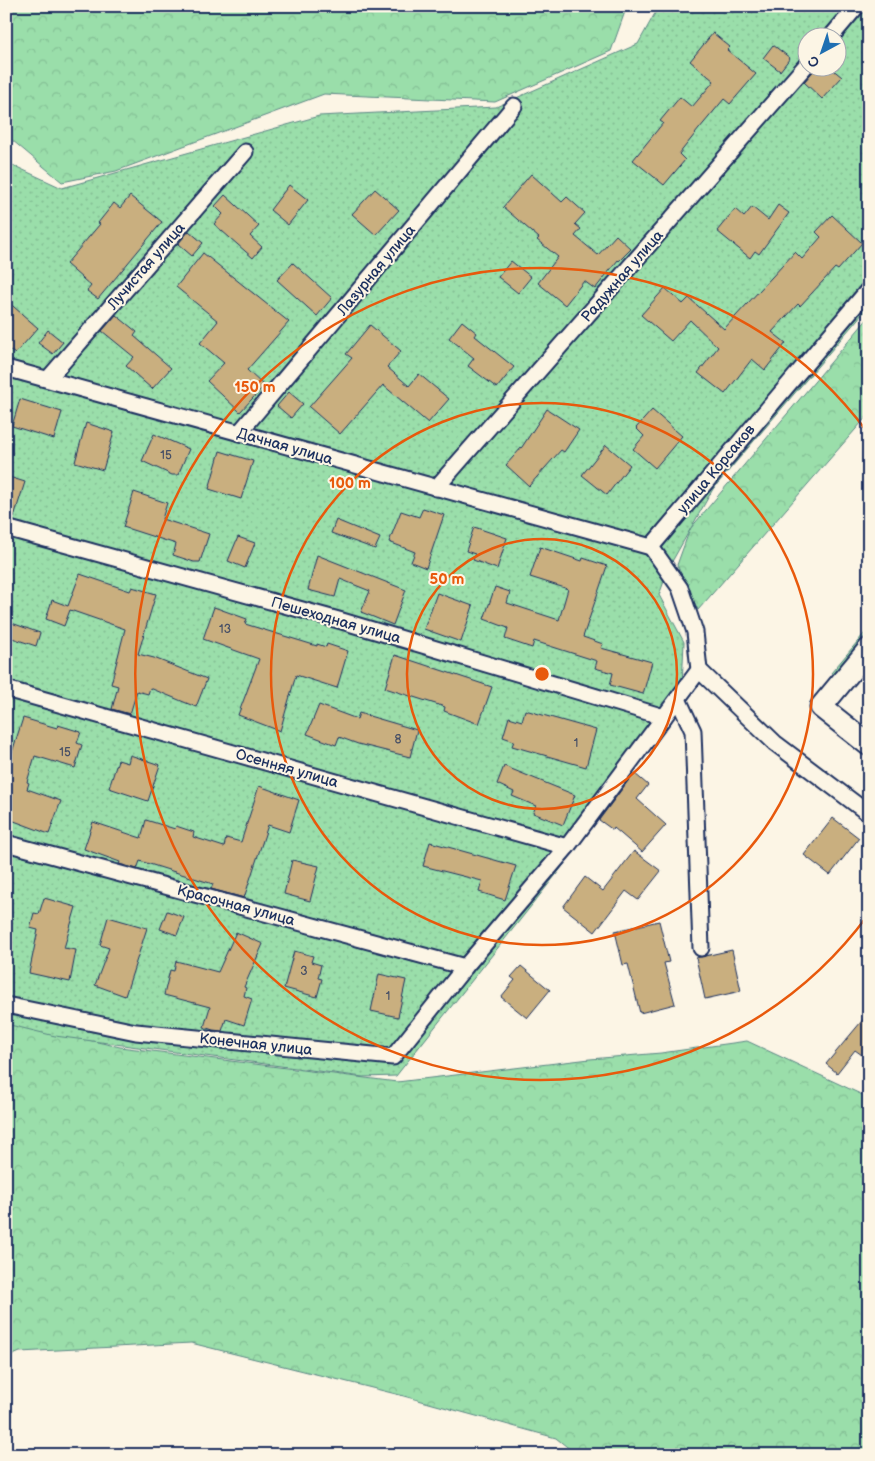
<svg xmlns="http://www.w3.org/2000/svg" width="875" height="1461" font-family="'Balsamiq Sans',sans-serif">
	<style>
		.grass { fill: #9adeaa; stroke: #5a8684 }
		.forest { fill: url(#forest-crowns); stroke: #5a8684 }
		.garden { fill: url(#garden-dots); stroke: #5a8684; fill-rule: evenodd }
		.building { fill: #c9af7f; stroke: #1b2f5e }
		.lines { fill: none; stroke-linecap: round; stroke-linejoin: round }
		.street-casing { stroke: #1b2f5e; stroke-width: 19 }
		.secondary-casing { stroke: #1b2f5e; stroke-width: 25 }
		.street { stroke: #fcf5e5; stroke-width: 15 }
		.secondary { stroke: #fcf5e5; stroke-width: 21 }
		.ring { fill: none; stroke: #e8590c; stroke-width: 2.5 }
		.labels { text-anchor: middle; stroke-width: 4; stroke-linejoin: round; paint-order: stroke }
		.number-label { font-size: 12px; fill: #464f66 }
		.street-label { font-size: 15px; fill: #1b2f5e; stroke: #fcf5e5 }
		.centre { fill: #e8590c; stroke: #fcf5e5; stroke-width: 2.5 }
		.ring-label { font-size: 15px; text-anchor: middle; font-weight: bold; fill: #e8590c; stroke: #fcf5e5; stroke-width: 4; stroke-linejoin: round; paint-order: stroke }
	</style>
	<defs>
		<pattern id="forest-crowns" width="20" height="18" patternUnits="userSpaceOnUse" patternTransform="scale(1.25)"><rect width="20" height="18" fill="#9adeaa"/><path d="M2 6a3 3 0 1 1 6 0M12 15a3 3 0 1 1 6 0" fill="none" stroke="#84bf95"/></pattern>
		<pattern id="garden-dots" width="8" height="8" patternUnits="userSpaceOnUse" patternTransform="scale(1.25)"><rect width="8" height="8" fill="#9adeaa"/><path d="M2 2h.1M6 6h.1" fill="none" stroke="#84bf95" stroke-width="1.8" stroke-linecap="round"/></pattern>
	</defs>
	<rect width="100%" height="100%" fill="#fcf5e5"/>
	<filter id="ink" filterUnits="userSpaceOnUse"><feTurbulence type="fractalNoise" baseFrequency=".02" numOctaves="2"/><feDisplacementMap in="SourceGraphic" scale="10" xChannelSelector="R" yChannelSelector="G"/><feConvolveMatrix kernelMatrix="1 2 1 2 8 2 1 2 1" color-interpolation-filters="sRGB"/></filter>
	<g filter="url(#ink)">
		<!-- grass -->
		<path class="grass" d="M869,628V636L836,676L831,673Z"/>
		<!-- forest -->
		<g class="forest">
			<path d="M6,6H627L611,51L495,102L324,94L116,171L62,182L6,135Z"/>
			<path d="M869,317V414L698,610L677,565L690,529Z"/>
			<path d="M6,1022L120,1047L397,1082L590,1059L661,1053L747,1041L869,1098V1455H577L556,1438L400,1395L191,1343L20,1352L6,1358Z"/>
		</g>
		<!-- garden -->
		<path class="garden" d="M659,6H869V306L713,489L670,565L659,595L684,642L681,707L645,752L613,800L559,871L396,1076L363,1077L55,1036L6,1024V162L62,188L319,116L496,107L638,44ZM808,38H838V68H808Z"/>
		<!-- building -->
		<g class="building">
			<path d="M713,33L730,47L727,50L756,74L730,104L724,99L699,129L679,154L685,160L664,185L633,160L663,123L660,121L680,97L692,107L714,81L690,61Z"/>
			<path d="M773,45L790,58L780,71L763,58Z"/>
			<path d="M816,68H831L842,77L822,99L804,82Z"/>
			<path d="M531,174L562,202L567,197L585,213L575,224L581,229L575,236L598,255L616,235L631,249L619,261L618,260L595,289L584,281L565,305L538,283L558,257L537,240L539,238L503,207Z"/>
			<path d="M289,185L308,200L288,225L270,210Z"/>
			<path d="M375,189L399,210L376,235L352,214Z"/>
			<path d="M225,195L259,226L250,236L262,247L253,258L214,224L223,214L215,206Z"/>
			<path d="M130,196L162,222L98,299L87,291L91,286L66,264L100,224L98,223L114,203L120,208Z"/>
			<path d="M778,205L789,213L759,254L755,251L750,258L717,231L735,209L744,217L752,207L768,220Z"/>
			<path d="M832,215L862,243L838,270L835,268L800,306L798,304L772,332L786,343L765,370L752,359L725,394L698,373L718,347L690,320L671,341L641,315L665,288L683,304L689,298L724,329L795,252L802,259L821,237L816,232Z"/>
			<path d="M189,231L203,243L192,256L178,244Z"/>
			<path d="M203,253L289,322L247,370L264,386L240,412L207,381L224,363L200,343L218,321L176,287Z"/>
			<path d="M511,261L531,277L518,293L498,277Z"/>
			<path d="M293,263L332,298L317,316L277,280Z"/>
			<path d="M6,300L38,328L15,354L6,347Z"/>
			<path d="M116,315L137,332L134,336L171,368L152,389L126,366L134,357L102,331Z"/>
			<path d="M462,321L477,333L475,336L514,367L497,388L468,366L474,358L449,338Z"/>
			<path d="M370,325L401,351L387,367L409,386L419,374L449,399L428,423L383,385L340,434L309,407L352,358L346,354Z"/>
			<path d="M48,330L63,342L53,354L38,343Z"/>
			<path d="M289,392L303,404L291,418L277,406Z"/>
			<path d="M20,399L62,412L54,439L12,426Z"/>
			<path d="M547,409L579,430L564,452L561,450L529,486L506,465L522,447Z"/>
			<path d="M652,410L682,436L655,468L633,449L644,436L636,428Z"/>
			<path d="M86,423L114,432L103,470L75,462Z"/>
			<path d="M154,434L189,449L178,475H172L142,461Z"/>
			<path d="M606,445L630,465L607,495L582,475Z"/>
			<path d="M220,451L253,461L241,499L209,489Z"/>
			<path d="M6,476L25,482L13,520L6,519Z"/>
			<path d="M134,492L167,503L162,519L209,534L200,562H194L173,555L176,544L123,527Z"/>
			<path d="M423,508L444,515L426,568L411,562L415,552L389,542L401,511L419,517Z"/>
			<path d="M336,520L380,538L375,549L331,533Z"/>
			<path d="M474,527L507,538L497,569L473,560L475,554L466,551Z"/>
			<path d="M238,537L255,543L245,568L228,561Z"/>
			<path d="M540,547L582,561L583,558L607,566L583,637L603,644L601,648L652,662L643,694L610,685L613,673L595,668L597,661L534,641L532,648L505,639L508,628L484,619L495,587L510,592L507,603L559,620L568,589L530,577Z"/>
			<path d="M317,555L406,590L393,625L361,612L370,591L340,579L335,597L308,590Z"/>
			<path d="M80,574L130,591L132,587L156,594L138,654L154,658L207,679L196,707L150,688L148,694L137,691L130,714L112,709L118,686L111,684L125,629L70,610L64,626L46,619L52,600L68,606Z"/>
			<path d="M437,593L473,606L461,642L424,629Z"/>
			<path d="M214,607L247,619L245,624L317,646V644L326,647L327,644L348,651L337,688L296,675L280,731L238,715L259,659L203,639Z"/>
			<path d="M6,621L40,633L36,646L6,636Z"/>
			<path d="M395,655L492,687L479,724L444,711L445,707L385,688Z"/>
			<path d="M319,705L357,719L359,713L417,730L410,757L358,744L339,737L336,745L307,734Z"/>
			<path d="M525,710L596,730L586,767L512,746L514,741L503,737L509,717L522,721Z"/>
			<path d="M23,718L57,728L58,725L81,732L77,743L82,745L75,768L35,756L27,782L29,783L27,789L61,801L49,834L6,818V771Z"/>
			<path d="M130,755L160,765L148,801L109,788L118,760L128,763Z"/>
			<path d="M504,766L575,795L563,825L533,813L536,806L512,796L514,792L497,784Z"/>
			<path d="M634,773L648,785L637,799L666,825L642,852L614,828L613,830L599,820Z"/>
			<path d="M259,786L299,800L289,832L268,825L244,898L211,889L213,884L140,861L137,869L119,864L120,862L84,849L93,822L141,838L146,820L175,829L176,826L194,832L193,837L224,847L226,838L241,842Z"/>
			<path d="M833,818L859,838L830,875L804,855Z"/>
			<path d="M430,842L516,866L505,900L479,892L482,881L423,866Z"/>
			<path d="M634,851L661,871L638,900L626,891L595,932L563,907L585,877L603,891Z"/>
			<path d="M292,860L319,866L310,901L284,894Z"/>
			<path d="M44,898L76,907L64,948L76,950L70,982L29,973L38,930L30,928L34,913L39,914Z"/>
			<path d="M167,911L184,917L177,935L160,929Z"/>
			<path d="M108,917L147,928L125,996L95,985L109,948L100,945Z"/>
			<path d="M659,921L669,962L664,963L675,1004L640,1013L628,964L623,965L615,931Z"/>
			<path d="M236,932L263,944L244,987L246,988L244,996L252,999L244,1025L226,1019L222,1031L213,1030L204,1027L210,1007L164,995L170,970L174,971L176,961L218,972Z"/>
			<path d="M732,950L741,991L705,999L696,958Z"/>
			<path d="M294,951L313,956L311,962L321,965L318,978L322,979L317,997L284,988Z"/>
			<path d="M521,966L550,990L527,1018L501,997L515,980L511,977Z"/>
			<path d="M379,974L406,980L398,1017L371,1011Z"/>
			<path d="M866,1016L869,1019V1060L855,1050L837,1073L826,1064Z"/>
		</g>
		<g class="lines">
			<defs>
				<g id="street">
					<path d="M830,38L857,6"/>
					<path d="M6,368L651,547"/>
					<path d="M48,379L245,152"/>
					<path d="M239,433L514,106"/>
					<path d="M436,488L808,63"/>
					<path d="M6,528L342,621L664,717"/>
					<path d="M699,670L695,632L680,588L651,547L869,289"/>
					<path d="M699,670L775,743L869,814"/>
					<path d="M6,689L567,847"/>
					<path d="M678,699L693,731L701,948"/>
					<path d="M6,843L465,967"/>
					<path d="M6,1005L136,1032L393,1057L465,967L567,847L699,670"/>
				</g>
				<path id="secondary" d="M869,649L821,707L869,745"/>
			</defs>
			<!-- street casing -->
			<use href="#street" class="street-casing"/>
			<!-- secondary casing -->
			<use href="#secondary" class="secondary-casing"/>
			<!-- street -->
			<use href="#street" class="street"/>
			<!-- secondary -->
			<use href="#secondary" class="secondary"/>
		</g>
	</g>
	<!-- distance rings -->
	<g class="ring">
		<circle cx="542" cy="674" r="135"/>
		<circle cx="542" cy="674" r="271"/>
		<path d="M868 915A406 406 0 1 1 868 433"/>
	</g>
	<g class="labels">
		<!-- number labels -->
		<g class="number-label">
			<text x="166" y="459">15</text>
			<text x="225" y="633">13</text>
			<text x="398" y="743">8</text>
			<text x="576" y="747">1</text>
			<text x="65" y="756">15</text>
			<text x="304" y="975">3</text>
			<text x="388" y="1000">1</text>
		</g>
		<!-- street labels -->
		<g class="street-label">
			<text transform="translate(146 266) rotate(-49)" y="5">Лучистая улица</text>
			<text transform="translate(376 270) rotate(-50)" y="5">Лазурная улица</text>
			<text transform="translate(622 276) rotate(-49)" y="5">Радужная улица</text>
			<text transform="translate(285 446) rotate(16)" y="5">Дачная улица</text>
			<text transform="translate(716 469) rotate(-50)" y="5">улица Корсаков</text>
			<text transform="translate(336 620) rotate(16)" y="5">Пешеходная улица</text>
			<text transform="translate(287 768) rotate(16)" y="5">Осенняя улица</text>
			<text transform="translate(236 905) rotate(15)" y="5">Красочная улица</text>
			<text transform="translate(256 1044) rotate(6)" y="5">Конечная улица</text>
		</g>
	</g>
	<circle cx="542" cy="674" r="8" class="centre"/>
	<g class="ring-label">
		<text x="255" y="392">150 m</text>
		<text x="350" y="488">100 m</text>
		<text x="447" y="584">50 m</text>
	</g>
	<!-- margin -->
	<rect width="875" height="1461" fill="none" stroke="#fcf5e5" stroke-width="25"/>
	<rect x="12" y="12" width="850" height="1436" fill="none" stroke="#1b2f5e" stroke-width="2" filter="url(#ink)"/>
	<!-- north arrow -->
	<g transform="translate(822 52) rotate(220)"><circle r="24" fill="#fcf5e5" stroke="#a2a6af"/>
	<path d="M0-4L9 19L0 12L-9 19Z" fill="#1f6fb2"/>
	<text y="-8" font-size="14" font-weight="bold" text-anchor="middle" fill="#1b2f5e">С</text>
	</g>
</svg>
